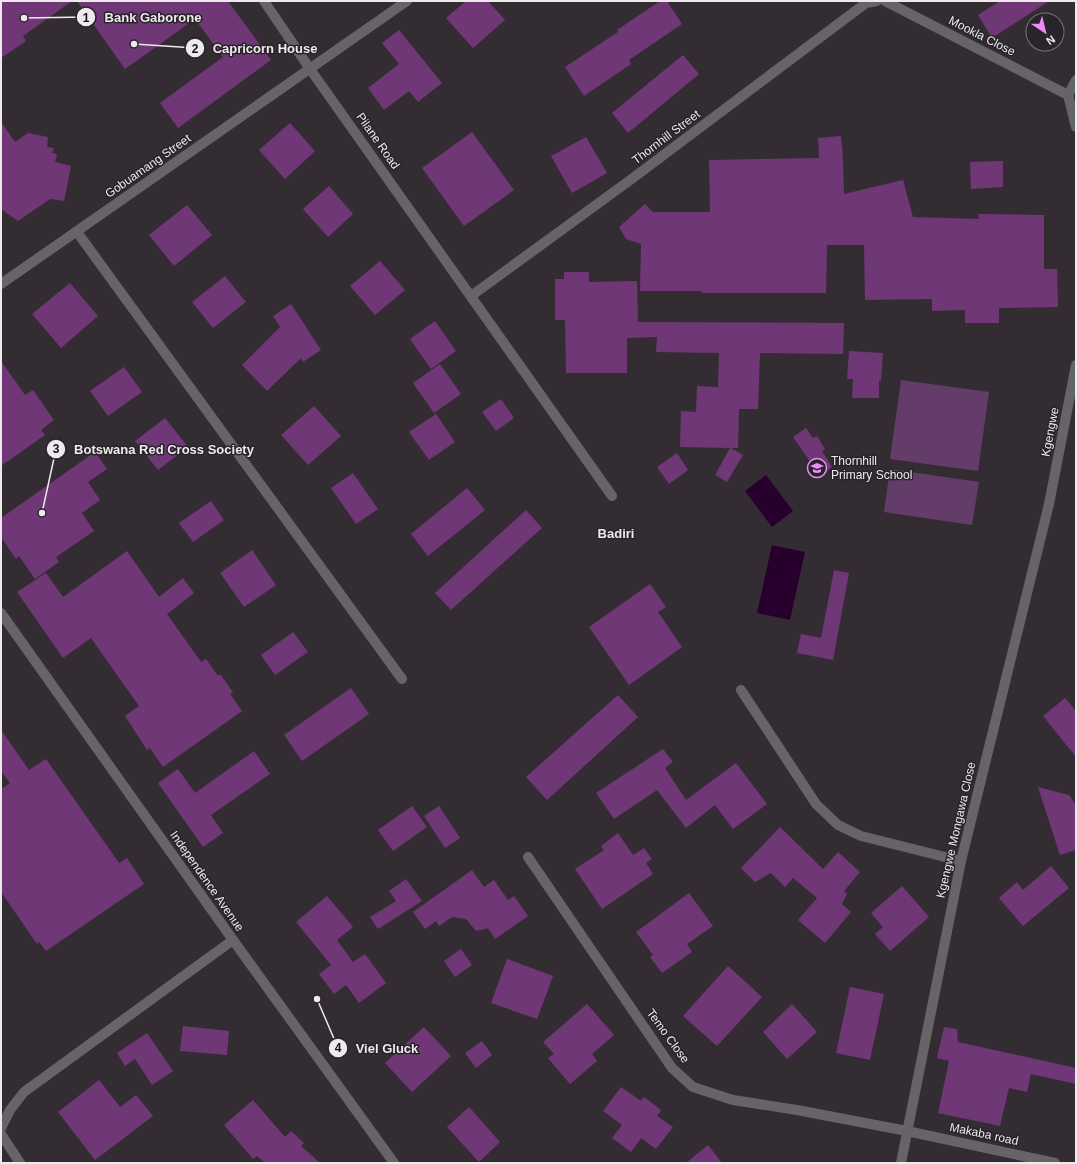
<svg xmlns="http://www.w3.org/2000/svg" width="1077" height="1164" font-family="Helvetica,sans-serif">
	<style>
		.green { fill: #643c69 }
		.water { fill: #28002e }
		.building { fill: #703777 }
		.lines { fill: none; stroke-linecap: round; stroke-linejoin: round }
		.minor { stroke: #676467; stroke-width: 10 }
		.labels { text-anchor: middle; stroke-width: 3; stroke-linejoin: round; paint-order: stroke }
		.street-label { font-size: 12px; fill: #ede9ed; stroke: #292429 }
		.poi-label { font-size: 12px; fill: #ede9ed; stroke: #292429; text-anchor: start }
		.neighbourhood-label { font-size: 13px; font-weight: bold; fill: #ede9ed; stroke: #292429 }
		.leader { fill: none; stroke: #ede9ed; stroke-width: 1.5 }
		.callout-dot { fill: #ede9ed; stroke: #292429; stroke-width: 1.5 }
		.mark-label { font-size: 12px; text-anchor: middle; font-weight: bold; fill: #111 }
		.callout-label { font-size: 13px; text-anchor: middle; font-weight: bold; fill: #ede9ed; stroke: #292429; stroke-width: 3; stroke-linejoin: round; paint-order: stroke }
	</style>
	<rect width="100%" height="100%" fill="#332d33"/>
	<!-- green -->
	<g class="green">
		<path d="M901,380L989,392L978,471L890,459Z"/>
		<path d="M890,469L979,482L972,525L884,512Z"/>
	</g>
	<!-- water -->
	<g class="water">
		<path d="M766,475L793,511L772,527L745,491Z"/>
		<path d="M772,545L805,552L790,620L757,613Z"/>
	</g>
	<!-- building -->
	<g class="building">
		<path d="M1,1H72L23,36L26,41L1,58Z"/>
		<path d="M77,1H228L271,60L178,128L160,103L223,57L195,19L125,69Z"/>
		<path d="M466,1H488L505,20L473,48L446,18Z"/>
		<path d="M660,1H667L682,24L629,60L631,64L584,96L565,67L618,32L617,30Z"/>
		<path d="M1000,1H1049L992,38L978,15Z"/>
		<path d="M399,30L442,83L418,102L409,91L384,110L368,88L399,64L382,43Z"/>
		<path d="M683,55L699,74L628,133L612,113Z"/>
		<path d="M1,122L15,142L28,133L48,137L47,147L54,148L52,153L57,154L55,162L71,166L64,201L50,199L18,221L1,209Z"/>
		<path d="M290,123L315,151L285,179L259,150Z"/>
		<path d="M472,132L514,190L464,226L422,168Z"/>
		<path d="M841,136L843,158L844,194L903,180L913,217L979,219L978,214L1044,215V269H1057L1058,307L999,308V323H965V310L932,311V299L865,300L864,245H827L826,293H702V291H640L641,244L626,239L619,227L645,204L653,212H710L709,160L819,158L818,138Z"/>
		<path d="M586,137L607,173L572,193L551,156Z"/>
		<path d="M1003,161V187L971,189L970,162Z"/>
		<path d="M329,186L353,214L328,237L303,209Z"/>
		<path d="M187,205L212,235L174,266L149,235Z"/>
		<path d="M380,261L405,290L375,315L350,286Z"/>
		<path d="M564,272H589V282L637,281L638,322L844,323L843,354L760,353L758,409H739L738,448H731L743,455L727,482L715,475L730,448L680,447L681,411L696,412L697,386L718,387L719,353L656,352L657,337L627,338V373H566L565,320H555V279H564Z"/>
		<path d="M225,276L246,302L213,328L192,302Z"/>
		<path d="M70,283L98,316L61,348L32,314Z"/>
		<path d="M291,304L321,350L303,362L301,358L267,391L242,365L280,327L273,316Z"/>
		<path d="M435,321L456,351L431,369L410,339Z"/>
		<path d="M849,351L883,353L881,381H879V398H852L853,379H847Z"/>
		<path d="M1,361L25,395L33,390L54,420L41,430L45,435L1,466Z"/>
		<path d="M440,364L461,394L434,413L413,383Z"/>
		<path d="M124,367L142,392L108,416L90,391Z"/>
		<path d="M501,399L514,418L496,431L482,412Z"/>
		<path d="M314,406L341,436L308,465L281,435Z"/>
		<path d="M436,414L455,442L429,460L409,432Z"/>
		<path d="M165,418L188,447L158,470L135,441Z"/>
		<path d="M806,428L813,438L817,436L825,449L822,451L832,467L820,476L793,437Z"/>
		<path d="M95,452L107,469L88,482L100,500L82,513L94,531L56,557L59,562L35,579L19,556L16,559L1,537V518Z"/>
		<path d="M677,453L688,470L669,484L657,467Z"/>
		<path d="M353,473L378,509L356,524L331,488Z"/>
		<path d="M467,488L485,510L428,556L411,534Z"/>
		<path d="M211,501L224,520L193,542L179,523Z"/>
		<path d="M526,510L542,528L451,610L435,593Z"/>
		<path d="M252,550L276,585L244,607L220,573Z"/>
		<path d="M127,551L159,597L183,578L194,593L167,614L201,662L206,659L218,676L220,674L233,692L230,694L242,711L163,767L150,748L147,750L125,716L139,706L91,638L63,658L17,592L46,573L63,597Z"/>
		<path d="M834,570L849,573L833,660L797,653L801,634L821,638Z"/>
		<path d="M650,584L666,607L658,612L682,647L629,685L589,627Z"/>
		<path d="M293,632L308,652L275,675L261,655Z"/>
		<path d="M351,688L369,714L302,761L284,735Z"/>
		<path d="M618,695L638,717L547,800L526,777Z"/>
		<path d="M1065,698L1076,711V757L1043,716Z"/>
		<path d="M1,730L29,770L46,759L119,863L127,858L144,884L46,951L39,942L37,944L1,892V789L10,783L1,771Z"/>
		<path d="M663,749L673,762L665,768L686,800L736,763L767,804L733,829L715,805L686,828L657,790L614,819L596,793Z"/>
		<path d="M254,751L270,774L211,815L223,833L203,847L158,783L178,769L195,793Z"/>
		<path d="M1038,787L1069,795L1076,805V850L1060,855Z"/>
		<path d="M412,806L427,827L393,851L378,830Z"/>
		<path d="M439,806L460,838L445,848L424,816Z"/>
		<path d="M780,827L823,869L838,852L860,872L844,891L847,894L842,904L851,912L825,943L798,920L817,898L793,878L785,887L771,873L755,882L741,868Z"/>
		<path d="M618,833L633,855L644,848L652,859L646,863L653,874L602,909L575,869L604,850L601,846Z"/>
		<path d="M1051,866L1069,888L1023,926L999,898L1017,882L1023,890Z"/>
		<path d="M472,870L484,887L494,880L508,900L514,896L528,916L495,939L488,928L476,931L466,919L452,917L439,926L436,921L425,929L413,912Z"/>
		<path d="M406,879L422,901L378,929L370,917L396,901L389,891Z"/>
		<path d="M902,886L929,917L890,951L875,934L883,927L871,913Z"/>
		<path d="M689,893L713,926L687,944L692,952L662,973L650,957L653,955L636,932Z"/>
		<path d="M327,896L353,927L337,940L353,962L365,954L386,983L359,1003L346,985L334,994L319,974L331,965L296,922Z"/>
		<path d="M461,949L472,965L455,977L444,961Z"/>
		<path d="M507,959L553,976L537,1019L491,1003Z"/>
		<path d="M728,966L762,997L717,1046L683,1016Z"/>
		<path d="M850,987L884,994L870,1060L836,1053Z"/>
		<path d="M587,1004L614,1035L592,1054L597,1061L570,1084L548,1058L554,1054L543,1042Z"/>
		<path d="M792,1004L817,1032L787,1059L763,1032Z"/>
		<path d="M183,1026L229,1031L227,1055L180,1051Z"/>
		<path d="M424,1027L451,1056L412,1092L385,1063Z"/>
		<path d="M944,1027L957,1029L958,1042L1076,1068V1084L1031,1074L1027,1092L1009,1088L1000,1126L938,1113L949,1061L937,1058Z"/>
		<path d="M147,1033L173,1071L152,1085L135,1059L125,1066L117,1053Z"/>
		<path d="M482,1041L492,1055L476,1068L465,1053Z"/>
		<path d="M99,1080L120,1107L136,1095L153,1116L95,1160L58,1112Z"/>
		<path d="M621,1087L641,1101L644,1097L661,1110L657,1116L673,1127L656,1149L641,1138L631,1152L612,1138L622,1125L603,1111Z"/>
		<path d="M253,1100L285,1137L291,1131L304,1143L301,1146L320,1163H265L257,1156L253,1159L224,1125Z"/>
		<path d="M469,1107L500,1142L479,1162L447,1127Z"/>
		<path d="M708,1145L722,1163H686Z"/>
	</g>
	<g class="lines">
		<!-- minor -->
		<g class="minor">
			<path d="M264,1L310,69L612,496"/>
			<path d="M885,1L1068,95"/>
			<path d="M1068,95L1076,127"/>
			<path d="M1068,95L1076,80"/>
			<path d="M77,232L402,679"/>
			<path d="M1,284L407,1"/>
			<path d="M471,296L633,178L866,3L877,1"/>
			<path d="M1,613L233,940L394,1163"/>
			<path d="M741,690L816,804L838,825L861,836L961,861"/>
			<path d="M528,857L672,1068L693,1087L733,1100L797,1110L907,1131L1055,1163"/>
			<path d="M1,1128L10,1110L24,1092L233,940"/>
			<path d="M1,1134L20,1163"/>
			<path d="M901,1163L961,861L1049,504L1076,365"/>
		</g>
	</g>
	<!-- icons -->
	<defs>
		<symbol id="school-ring" viewBox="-11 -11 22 22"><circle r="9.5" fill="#292429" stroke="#ed8cf9" stroke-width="1.5"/><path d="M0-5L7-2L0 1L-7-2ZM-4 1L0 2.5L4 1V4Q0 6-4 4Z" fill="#ed8cf9"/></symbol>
	</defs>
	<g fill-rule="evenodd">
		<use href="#school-ring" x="806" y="457" width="22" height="22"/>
	</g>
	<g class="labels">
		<!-- street labels -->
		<g class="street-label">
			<text transform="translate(982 36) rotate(27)" y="4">Mookla Close</text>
			<text transform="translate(666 137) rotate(-37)" y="4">Thornhill Street</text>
			<text transform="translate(378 141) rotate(55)" y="4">Pilane Road</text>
			<text transform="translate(148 166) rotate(-35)" y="4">Gobuamang Street</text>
			<text transform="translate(1050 432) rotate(-79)" y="4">Kgengwe</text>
			<text transform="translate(956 830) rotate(-77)" y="4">Kgengwe Mongawa Close</text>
			<text transform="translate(207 881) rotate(55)" y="4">Independence Avenue</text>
			<text transform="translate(668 1036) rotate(54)" y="4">Temo Close</text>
			<text transform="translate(984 1134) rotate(12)" y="4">Makaba road</text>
		</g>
		<!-- poi labels -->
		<g class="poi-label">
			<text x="831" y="465">Thornhill<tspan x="831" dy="14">Primary School</tspan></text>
		</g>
		<!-- neighbourhood labels -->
		<g class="neighbourhood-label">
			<text x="616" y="538">Badiri</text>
		</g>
	</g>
	<!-- callouts -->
	<path class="leader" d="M24 18L86 17M134 44L195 48M42 513L56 449M317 999L338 1048"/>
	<g class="callout-dot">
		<circle cx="24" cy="18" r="4"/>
		<circle cx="134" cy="44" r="4"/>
		<circle cx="42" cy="513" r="4"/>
		<circle cx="317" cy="999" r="4"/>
		<circle cx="86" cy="17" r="10"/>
		<circle cx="195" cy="48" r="10"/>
		<circle cx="56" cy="449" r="10"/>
		<circle cx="338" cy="1048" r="10"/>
	</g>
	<g class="mark-label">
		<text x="86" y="22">1</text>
		<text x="195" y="53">2</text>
		<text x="56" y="453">3</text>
		<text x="338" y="1052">4</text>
	</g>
	<g class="callout-label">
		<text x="153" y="22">Bank Gaborone</text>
		<text x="265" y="53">Capricorn House</text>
		<text x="164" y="454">Botswana Red Cross Society</text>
		<text x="387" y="1053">Viel Gluck</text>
	</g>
	<!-- border -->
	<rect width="1077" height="1164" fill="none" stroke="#ede9ed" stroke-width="4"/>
	<!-- north arrow -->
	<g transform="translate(1045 32) rotate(145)"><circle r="19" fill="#292429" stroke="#777377"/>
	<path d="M0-3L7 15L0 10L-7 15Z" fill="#ed8cf9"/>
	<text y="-6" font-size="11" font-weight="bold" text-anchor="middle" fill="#ede9ed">N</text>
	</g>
</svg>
